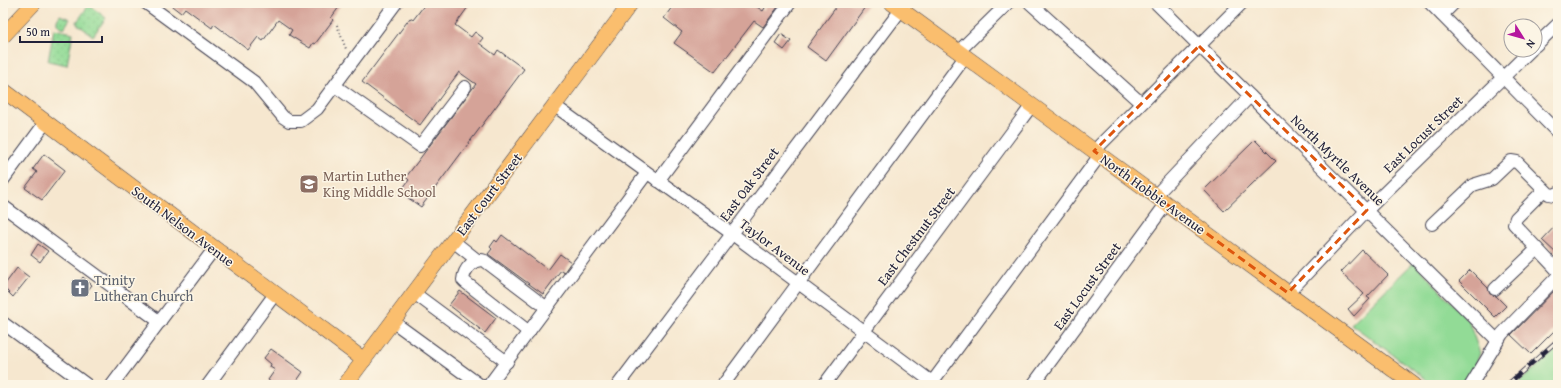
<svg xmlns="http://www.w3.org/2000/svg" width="1561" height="388" font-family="'Gentium Book Plus',serif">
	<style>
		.grass { fill: #92db96; stroke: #5a7e68 }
		.park { fill: url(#park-dots); stroke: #5a7e68 }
		.building { fill: #d5a398 }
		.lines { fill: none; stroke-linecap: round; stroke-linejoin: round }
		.minor-casing { stroke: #424051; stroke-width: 14 }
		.major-casing { stroke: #424051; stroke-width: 16 }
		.path { stroke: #424051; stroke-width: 2; stroke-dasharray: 1 3; stroke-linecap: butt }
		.minor { stroke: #fff; stroke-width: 12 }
		.major { stroke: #fabe6e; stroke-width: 15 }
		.rail-casing { stroke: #22223b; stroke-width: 4.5 }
		.rail { stroke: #fcf5e5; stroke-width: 3; stroke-dasharray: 9; stroke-linecap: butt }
		.marked { fill: none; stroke: #de560e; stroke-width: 3; stroke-dasharray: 8 5; stroke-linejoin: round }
		.labels { text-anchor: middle; stroke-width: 3; stroke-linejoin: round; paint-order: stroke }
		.street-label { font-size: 14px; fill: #22223b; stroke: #fcf5e5 }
		.education-label { font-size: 14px; fill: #785e54; stroke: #fcf5e5; text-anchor: start }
		.worship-label { font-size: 14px; fill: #5b616d; stroke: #fcf5e5; text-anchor: start }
	</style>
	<defs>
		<pattern id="park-dots" width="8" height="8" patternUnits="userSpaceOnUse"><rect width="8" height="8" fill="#92db96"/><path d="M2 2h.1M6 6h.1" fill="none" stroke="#7ebc82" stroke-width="1.8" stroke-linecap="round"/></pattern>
	</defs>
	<rect width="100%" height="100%" fill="#fcf5e5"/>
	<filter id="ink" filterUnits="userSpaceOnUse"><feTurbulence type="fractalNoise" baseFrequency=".025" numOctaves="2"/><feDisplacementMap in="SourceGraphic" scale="8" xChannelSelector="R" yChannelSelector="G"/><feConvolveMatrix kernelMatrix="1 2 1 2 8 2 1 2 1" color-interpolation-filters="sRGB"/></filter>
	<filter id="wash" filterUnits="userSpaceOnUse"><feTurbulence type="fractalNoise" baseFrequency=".012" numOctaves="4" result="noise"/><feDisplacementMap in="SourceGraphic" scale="16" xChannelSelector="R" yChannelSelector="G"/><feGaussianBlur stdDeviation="0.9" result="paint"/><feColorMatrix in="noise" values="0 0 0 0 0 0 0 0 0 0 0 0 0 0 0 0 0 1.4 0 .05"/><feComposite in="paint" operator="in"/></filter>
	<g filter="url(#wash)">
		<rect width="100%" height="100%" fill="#f6e7cf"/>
		<!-- grass -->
		<g class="grass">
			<path d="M1414,262L1468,320L1480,353L1468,385H1434L1351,324Z"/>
			<path d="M1558,348V385H1516Z"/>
		</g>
		<!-- park -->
		<g class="park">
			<path d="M89,5L106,18L93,36L76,23Z"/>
			<path d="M60,15L70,19L64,28L57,24V20Z"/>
			<path d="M54,29L73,33L67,65L48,61Z"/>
		</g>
		<g id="blocks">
			<!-- building -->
			<g class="building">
				<path d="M168,3H342L331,18L333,20L315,44L313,43L310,48L289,35L292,30L278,20L263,41L258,37L248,50L214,24L212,28L185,8L181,13Z"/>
				<path d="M426,3H471L455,25L471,37L475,32L483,38L479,43L495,55L498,50L524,69L421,207L400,192L409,180L406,177L476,84L459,72L420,125L362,82L410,18L413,20Z"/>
				<path d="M675,3H751L763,11L768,3H781L763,27L754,21L715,72L674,43L682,32L664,18Z"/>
				<path d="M839,3H868L826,61L807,47Z"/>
				<path d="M781,34L791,41L784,50L775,43Z"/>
				<path d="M1255,140L1276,161L1224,211L1204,190Z"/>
				<path d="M44,154L65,170L42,200L25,188L37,172L33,169Z"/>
				<path d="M1558,223V255L1542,240Z"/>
				<path d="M502,235L548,270L560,254L571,262L564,272L561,270L543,294L488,254L492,249L490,247L495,240L497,242Z"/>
				<path d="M38,244L48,251L40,262L31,255Z"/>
				<path d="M1362,250L1388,275L1367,297L1370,299L1354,316L1348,309L1364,294L1341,272Z"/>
				<path d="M17,268L29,277L13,297L3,287Z"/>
				<path d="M1470,270L1488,288L1490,294L1496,296L1506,306L1495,317L1459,281Z"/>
				<path d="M83,277L92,285L84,295L75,287Z"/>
				<path d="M1558,287V327L1531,354L1511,335Z"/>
				<path d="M460,291L496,318L485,333L449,305Z"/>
				<path d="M271,349L303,372L294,385H275L268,380L275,370L270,367L271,364L264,358Z"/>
			</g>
		</g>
	</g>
	<g filter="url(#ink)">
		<use href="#blocks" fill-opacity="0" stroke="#424051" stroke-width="1"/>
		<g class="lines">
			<defs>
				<g id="minor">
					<path d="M146,3L254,82L283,117L289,121H301L317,109L396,3"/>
					<path d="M1030,3L1141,103"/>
					<path d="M1156,3L1497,340"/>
					<path d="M1430,3L1558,133"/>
					<path d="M1442,15L1454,3"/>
					<path d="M1535,46L1558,24"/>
					<path d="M958,52L1008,3"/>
					<path d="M335,86L420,146L465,87"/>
					<path d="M555,106L731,233L936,385"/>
					<path d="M1094,151L1242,3"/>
					<path d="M3,180L45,123"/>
					<path d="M658,181L790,3"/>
					<path d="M1544,190L1516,218L1514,224L1558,271"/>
					<path d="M1155,196L1250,96"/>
					<path d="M3,206L160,322"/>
					<path d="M1432,224L1473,185L1492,179L1511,161L1517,162L1549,194L1554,195L1558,193"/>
					<path d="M453,241L477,260"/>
					<path d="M1495,289L1537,249"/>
					<path d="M414,293L507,362"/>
					<path d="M1288,293L1367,210L1531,50"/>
					<path d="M392,321L480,385"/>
					<path d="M3,323L87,385"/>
					<path d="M529,332L465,282L463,280C464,269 474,257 485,261L547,308"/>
					<path d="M112,385L214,249"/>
					<path d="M208,385L275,294"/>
					<path d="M489,385L647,173"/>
					<path d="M618,385L906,3"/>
					<path d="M723,385L965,57"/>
					<path d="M824,385L1032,105"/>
					<path d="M930,385L1100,155"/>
					<path d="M1033,385L1166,204"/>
					<path d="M1471,385L1502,334L1558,276"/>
				</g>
				<g id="major">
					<path d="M892,3L1414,385"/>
					<path d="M3,36L34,3"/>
					<path d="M3,90L364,360"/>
					<path d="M345,385L631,3"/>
				</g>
			</defs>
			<!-- minor casing -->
			<use href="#minor" class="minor-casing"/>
			<!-- major casing -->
			<use href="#major" class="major-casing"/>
			<!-- path -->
			<path class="path" d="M337,25L346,49"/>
			<!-- minor -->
			<use href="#minor" class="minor"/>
			<!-- major -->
			<use href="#major" class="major"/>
			<defs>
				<path id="rail" d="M1507,385L1558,340"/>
			</defs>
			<!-- rail casing -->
			<use href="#rail" class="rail-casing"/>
			<!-- rail -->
			<use href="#rail" class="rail"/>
		</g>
	</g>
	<!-- marked area -->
	<path class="marked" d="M1199,46L1367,210L1288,293L1094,151Z"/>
	<!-- icons -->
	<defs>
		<symbol id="school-square" viewBox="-11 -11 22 22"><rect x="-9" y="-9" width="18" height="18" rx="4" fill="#8d6e63" stroke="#fcf5e5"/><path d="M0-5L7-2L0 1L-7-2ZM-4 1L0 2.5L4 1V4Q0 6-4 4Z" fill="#fff"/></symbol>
		<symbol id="church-square" viewBox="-11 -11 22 22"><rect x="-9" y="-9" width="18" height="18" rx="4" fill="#6b7280" stroke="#fcf5e5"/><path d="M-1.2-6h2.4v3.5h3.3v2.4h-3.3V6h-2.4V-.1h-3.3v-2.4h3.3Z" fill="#fff"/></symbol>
	</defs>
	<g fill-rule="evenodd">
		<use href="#school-square" x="298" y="173" width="22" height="22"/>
		<use href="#church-square" x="69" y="277" width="22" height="22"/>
	</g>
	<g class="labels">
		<!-- street labels -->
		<g class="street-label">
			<text transform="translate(1423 134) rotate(-44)" y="5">East Locust Street</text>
			<text transform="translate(1338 160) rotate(44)" y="5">North Myrtle Avenue</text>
			<text transform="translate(749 184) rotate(-53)" y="5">East Oak Street</text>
			<text transform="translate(489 194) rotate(-53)" y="5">East Court Street</text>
			<text transform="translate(1153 194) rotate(36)" y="5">North Hobbie Avenue</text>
			<text transform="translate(183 226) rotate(37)" y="5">South Nelson Avenue</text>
			<text transform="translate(916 236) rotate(-53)" y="5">East Chestnut Street</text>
			<text transform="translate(775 247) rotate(37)" y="5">Taylor Avenue</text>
			<text transform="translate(1087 286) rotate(-54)" y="5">East Locust Street</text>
		</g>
		<!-- education labels -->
		<g class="education-label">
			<text x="323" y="181">Martin Luther<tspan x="323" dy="16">King Middle School</tspan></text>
		</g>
		<!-- worship labels -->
		<g class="worship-label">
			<text x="94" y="285">Trinity<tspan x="94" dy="16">Lutheran Church</tspan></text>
		</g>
	</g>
	<!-- margin -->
	<rect width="1561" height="388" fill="none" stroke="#fcf5e5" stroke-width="16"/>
	<!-- north arrow -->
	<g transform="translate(1523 38) rotate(127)"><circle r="19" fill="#fcf5e5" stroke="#a5a1a1"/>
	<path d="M0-3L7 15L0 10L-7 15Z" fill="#b5179e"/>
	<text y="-6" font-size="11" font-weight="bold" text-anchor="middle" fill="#22223b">N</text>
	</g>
	<!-- scale -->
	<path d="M20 36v6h82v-6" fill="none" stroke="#22223b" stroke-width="2"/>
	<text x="26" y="36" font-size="12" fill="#22223b" stroke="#fcf5e5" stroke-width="3" paint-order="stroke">50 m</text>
</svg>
